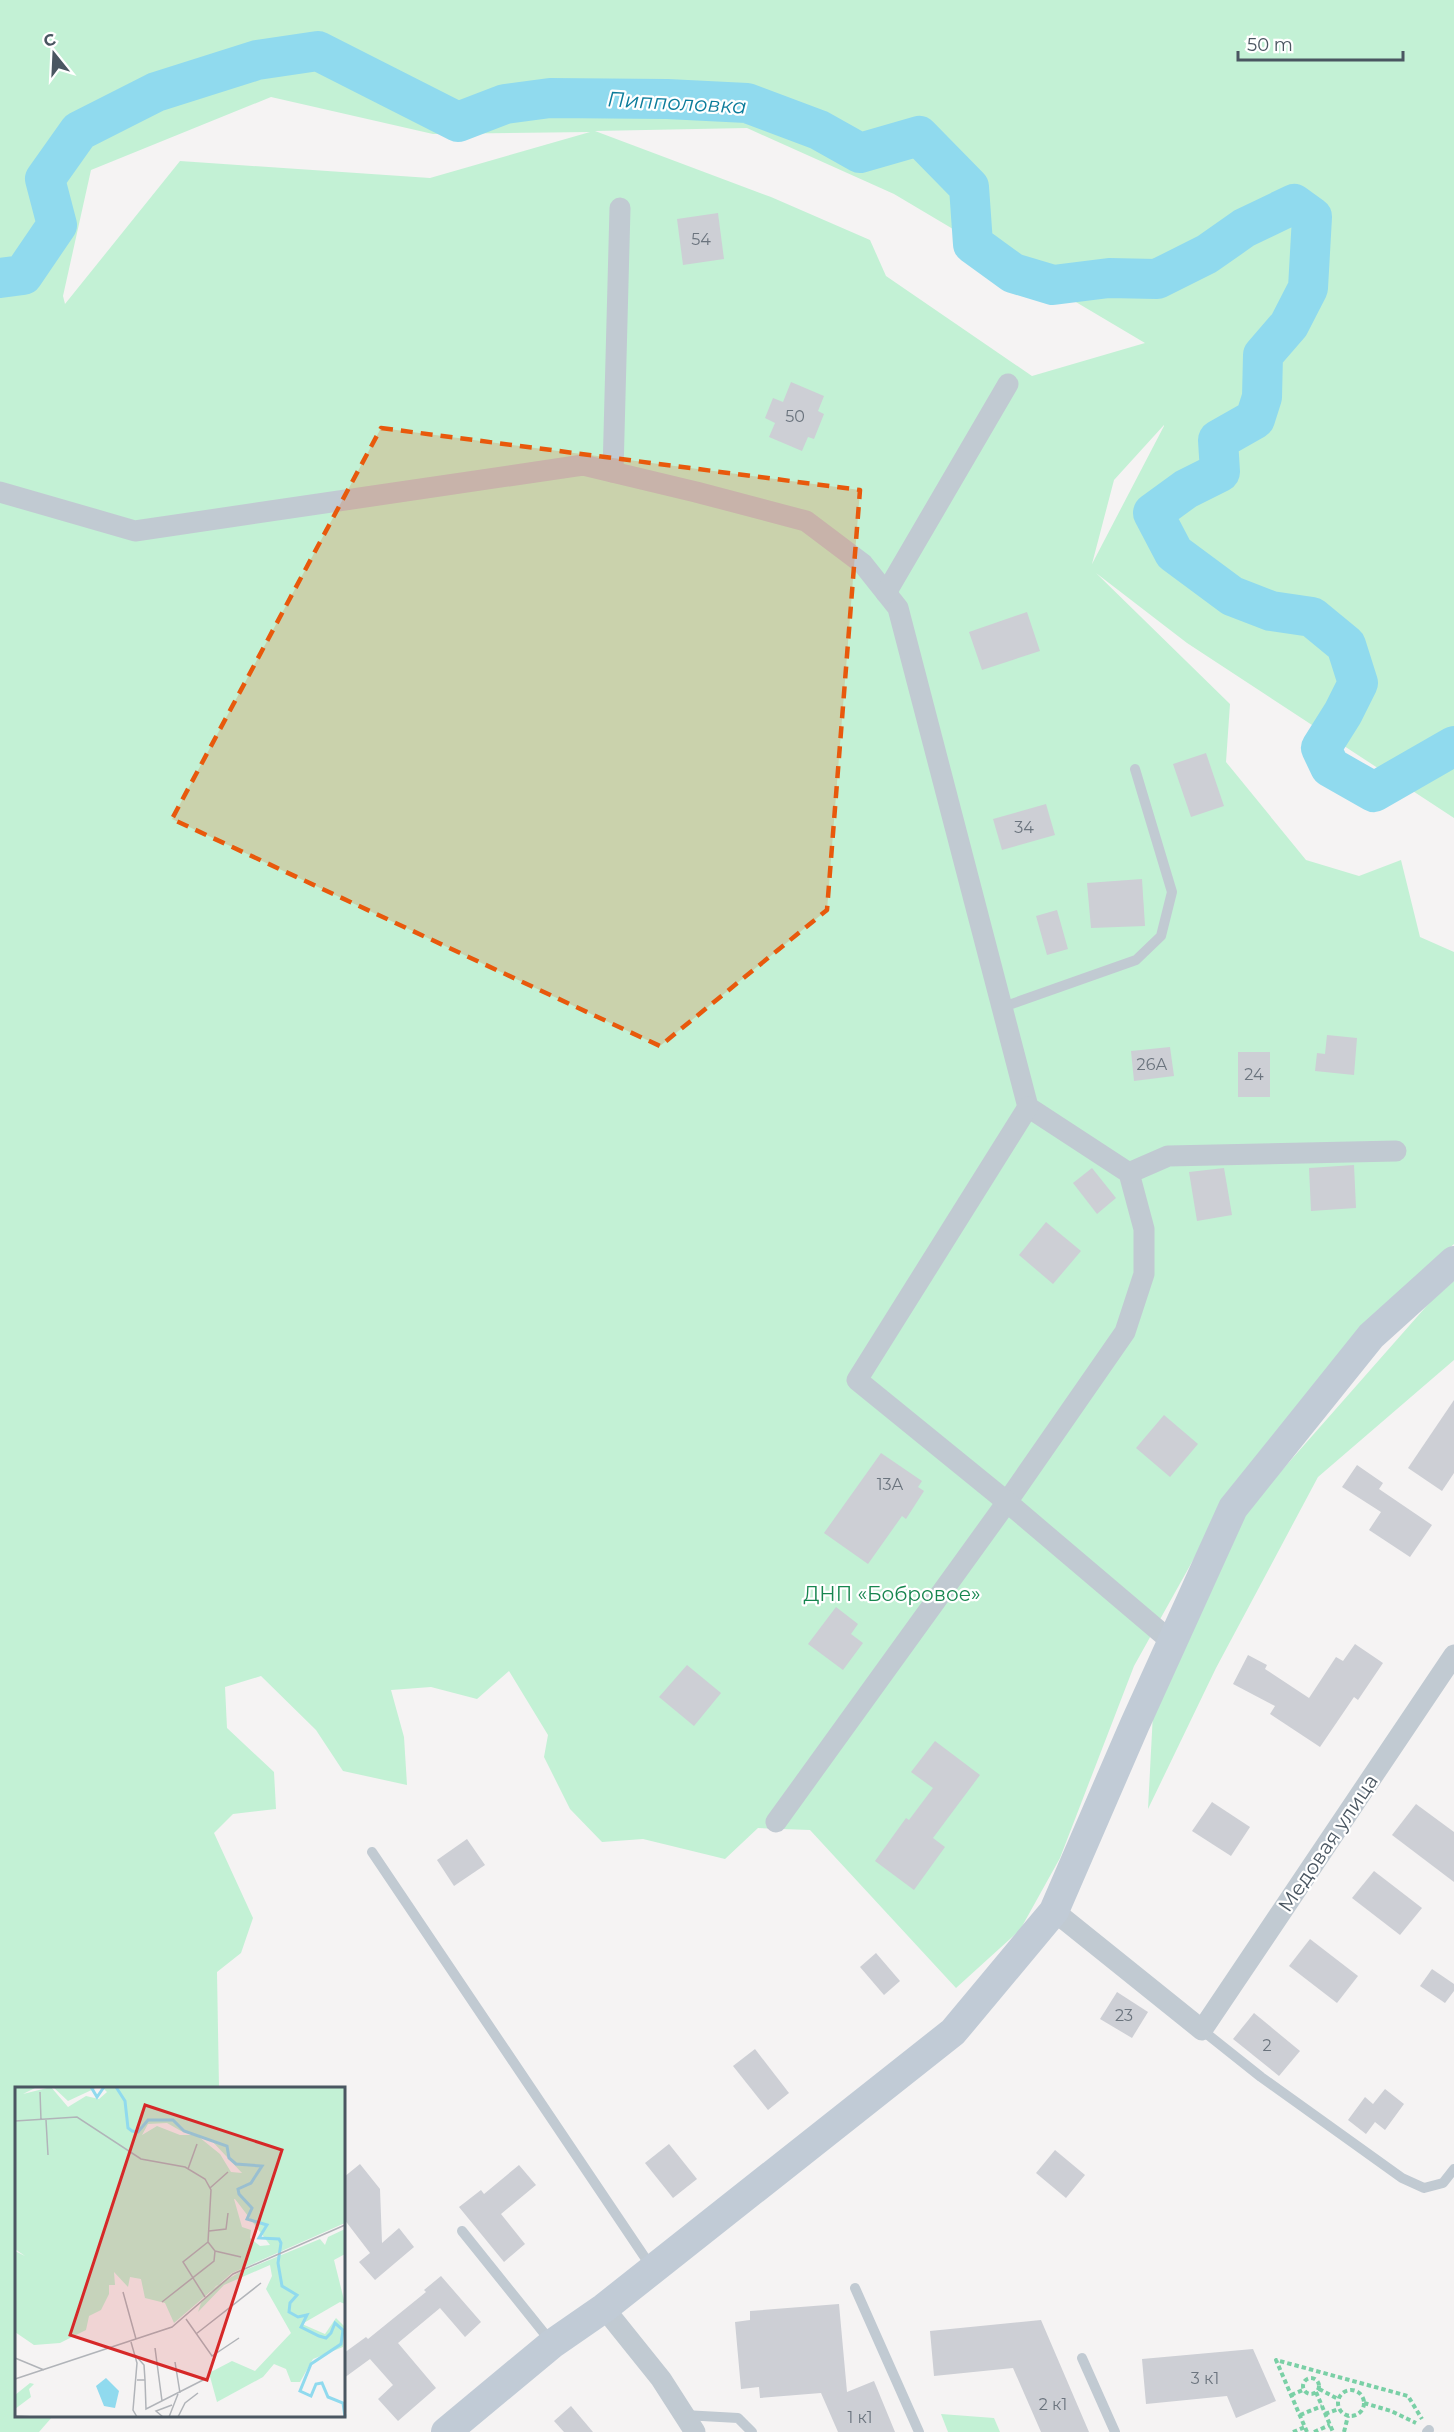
<svg xmlns="http://www.w3.org/2000/svg" width="1454" height="2432" font-family="Montserrat,sans-serif">
	<style>
		.green { fill: #c3f1d5; fill-rule: evenodd }
		.lines { fill: none; stroke-linecap: round; stroke-linejoin: round }
		.river { stroke: #90daee; stroke-width: 40 }
		.building { fill: #cdcfd5 }
		.path { stroke: #7ad0a6; stroke-width: 4; stroke-dasharray: 4.5 3; stroke-linecap: butt }
		.service { stroke: #c1cad2; stroke-width: 10 }
		.minor { stroke: #c1cad2; stroke-width: 21 }
		.secondary { stroke: #c1cbd6; stroke-width: 30 }
		.marked { fill: #e8590c; fill-opacity: 0.2; stroke: #e8590c; stroke-width: 4.5; stroke-dasharray: 12 8; stroke-linejoin: round }
		.labels { text-anchor: middle; stroke-width: 4.5; stroke-linejoin: round; paint-order: stroke }
		.number-label { font-size: 16px; fill: #6b747e }
		.park-label { font-size: 20px; fill: #17864f; stroke: #fff }
		.street-label { font-size: 20px; fill: #4a5661; stroke: #fff }
		.water-label { font-size: 21px; font-style: italic; fill: #0c7c9b; stroke: #fff }
		.inset-river { fill: none; stroke: #90daee; stroke-width: 3 }
		.inset-road { fill: none; stroke: #b1b4b9; stroke-width: 1.5 }
		.view { fill: #d62828; fill-opacity: 0.15; stroke: #d62828; stroke-width: 3 }
		.inset-edge { fill: none; stroke: #4a5661; stroke-width: 3 }
	</style>
	<rect width="100%" height="100%" fill="#f5f3f3"/>
	<!-- green -->
	<g class="green">
		<path d="M0,0H1454V818L1187,643L1096,573L1230,704L1226,762L1306,860L1359,876L1401,860L1420,937L1454,952V1244L1357,1332L1226,1501L1134,1666L1060,1858L1020,1930L956,1988L810,1830L758,1828L725,1859L643,1839L602,1842L570,1809L544,1757L548,1735L509,1671L477,1699L431,1687L391,1690L404,1737L407,1785L343,1771L316,1730L261,1676L225,1687L227,1728L274,1772L276,1809L233,1814L214,1833L253,1918L241,1953L217,1972L219,2088H16V2416H53L39,2432H0ZM271,97L433,134L590,132L430,178L180,161L65,304L63,296L91,170ZM747,128L894,194L1145,343L1032,376L886,276L870,240L771,197L595,131ZM1164,425V426L1092,564L1114,480Z"/>
		<path d="M1454,1281V1360L1318,1477L1216,1668L1148,1809L1153,1713L1246,1511L1431,1301Z"/>
		<path d="M941,2414L994,2418L1000,2432H948Z"/>
	</g>
	<g class="lines">
		<!-- river -->
		<path class="river" d="M0,278L23,275L57,225L45,179L79,131L156,92L257,60L318,51L458,122L505,104L550,98L667,99L747,103L819,130L860,153L919,136L969,187L973,244L1013,273L1053,285L1109,278L1157,279L1207,254L1244,228L1294,204L1312,217L1308,288L1289,325L1263,355L1262,397L1255,419L1218,440L1220,472L1186,489L1153,513L1174,553L1232,596L1271,611L1312,617L1346,645L1358,683L1343,713L1321,748L1330,767L1374,792L1454,746"/>
	</g>
	<!-- building -->
	<g class="building">
		<path d="M718,213L724,259L683,265L677,219Z"/>
		<path d="M791,382L824,396L818,411L824,414L814,439L808,437L802,451L769,437L775,423L765,418L773,398L783,402Z"/>
		<path d="M1027,612L1040,651L982,670L969,632Z"/>
		<path d="M1206,753L1224,806L1191,817L1173,764Z"/>
		<path d="M1046,804L1055,835L1002,850L993,819Z"/>
		<path d="M1142,879L1145,926L1091,928L1087,883Z"/>
		<path d="M1057,910L1068,949L1047,955L1036,916Z"/>
		<path d="M1327,1035L1357,1038L1354,1075L1315,1071L1317,1053L1325,1054Z"/>
		<path d="M1170,1047L1174,1076L1134,1081L1131,1051Z"/>
		<rect x="1238" y="1052" width="32" height="45"/>
		<path d="M1354,1165L1356,1208L1311,1211L1309,1168Z"/>
		<path d="M1092,1168L1116,1198L1097,1214L1073,1183Z"/>
		<path d="M1224,1168L1232,1215L1197,1221L1189,1172Z"/>
		<path d="M1046,1222L1081,1251L1053,1284L1019,1255Z"/>
		<path d="M1454,1400V1473L1442,1491L1408,1468Z"/>
		<path d="M1164,1415L1198,1444L1170,1477L1136,1448Z"/>
		<path d="M881,1453L922,1481L918,1487L924,1491L906,1519L902,1516L868,1564L824,1533Z"/>
		<path d="M1357,1465L1383,1483L1379,1489L1432,1525L1410,1557L1369,1530L1381,1512L1342,1487Z"/>
		<path d="M836,1607L858,1624L851,1634L863,1643L843,1670L808,1644Z"/>
		<path d="M1355,1644L1383,1663L1358,1700L1354,1697L1320,1747L1270,1714L1275,1706L1233,1684L1248,1655L1267,1665L1265,1669L1309,1698L1336,1657L1343,1661Z"/>
		<path d="M687,1665L721,1693L694,1726L659,1697Z"/>
		<path d="M935,1741L980,1775L933,1838L945,1847L914,1890L875,1861L906,1818L909,1820L933,1788L911,1772Z"/>
		<path d="M1212,1802L1250,1827L1231,1856L1192,1831Z"/>
		<path d="M1416,1804L1454,1832V1882L1392,1835Z"/>
		<path d="M467,1839L485,1865L454,1886L437,1860Z"/>
		<path d="M1374,1871L1422,1908L1400,1935L1352,1898Z"/>
		<path d="M1310,1939L1358,1976L1337,2003L1289,1966Z"/>
		<path d="M876,1953L900,1981L884,1995L860,1967Z"/>
		<path d="M1432,1969L1454,1984V1991L1445,2003L1420,1986Z"/>
		<path d="M1117,1992L1148,2012L1132,2038L1100,2019Z"/>
		<path d="M1254,2013L1300,2051L1279,2076L1233,2039Z"/>
		<path d="M755,2049L789,2093L768,2110L733,2066Z"/>
		<path d="M1385,2089L1404,2104L1385,2130L1375,2122L1366,2134L1348,2120L1365,2097L1373,2104Z"/>
		<path d="M669,2144L697,2179L673,2198L645,2163Z"/>
		<path d="M1055,2150L1085,2175L1066,2198L1036,2173Z"/>
		<path d="M360,2164L380,2189L382,2243L399,2228L414,2247L375,2280L359,2262L370,2253L344,2219V2177Z"/>
		<path d="M519,2165L536,2185L501,2214L525,2244L504,2262L459,2207L481,2190L484,2194Z"/>
		<path d="M441,2276L481,2322L465,2337L440,2308L398,2343L436,2388L398,2421L378,2399L393,2385L370,2359L344,2378V2353L366,2337L368,2339L426,2292L424,2290Z"/>
		<path d="M839,2304L847,2392L874,2381L895,2432H838L821,2393L760,2398L759,2387L741,2389L735,2322L750,2320V2311Z"/>
		<path d="M1041,2320L1089,2432H1041L1013,2368L934,2376L930,2331Z"/>
		<path d="M1253,2349L1276,2401L1236,2418L1227,2396L1146,2404L1142,2359Z"/>
		<path d="M571,2406L593,2432H564L554,2421Z"/>
	</g>
	<g class="lines">
		<!-- path -->
		<g class="path">
			<circle cx="1311" cy="2386" r="8"/>
			<path d="M1319,2389L1338,2399"/>
			<circle cx="1351" cy="2403" r="13"/>
			<path d="M1316,2392L1333,2432"/>
			<path d="M1291,2395L1303,2390"/>
			<path d="M1364,2403L1391,2411L1416,2423"/>
			<path d="M1325,2414L1339,2409"/>
			<path d="M1300,2415L1322,2406"/>
			<path d="M1293,2432L1305,2427"/>
			<path d="M1307,2432L1276,2360L1408,2396L1422,2419"/>
			<path d="M1314,2432L1330,2425"/>
			<path d="M1344,2432L1348,2416"/>
		</g>
		<!-- service -->
		<g class="service">
			<path d="M1003,1007L1136,960L1161,936L1172,892L1135,769"/>
			<path d="M372,1852L652,2268"/>
			<path d="M1202,2030L1261,2077L1402,2178L1424,2188L1443,2183L1454,2169"/>
			<path d="M462,2231L552,2343"/>
			<path d="M855,2288L919,2432"/>
			<path d="M1082,2358L1115,2432"/>
			<path d="M684,2415L738,2418L752,2432"/>
			<path d="M1427,2432L1429,2430"/>
		</g>
		<!-- minor -->
		<g class="minor">
			<path d="M613,472L620,208"/>
			<path d="M0,492L135,531L583,465L696,492L806,521L863,564L898,608L1028,1107L1129,1173L1144,1229V1274L1125,1332L1007,1502L776,1822"/>
			<path d="M886,593L1008,384"/>
			<path d="M1028,1107L857,1380L1007,1502L1172,1642"/>
			<path d="M1129,1173L1168,1156L1396,1151"/>
			<path d="M1054,1911L1202,2030L1454,1655"/>
			<path d="M604,2308L661,2379L695,2432"/>
		</g>
		<!-- secondary -->
		<path class="secondary" d="M446,2432L552,2344L604,2308L953,2032L1054,1911L1135,1724L1233,1508L1371,1336L1454,1261"/>
	</g>
	<!-- marked area -->
	<path class="marked" d="M381,428L860,490L827,910L660,1046L172,819Z"/>
	<g class="labels">
		<!-- number labels -->
		<g class="number-label">
			<text x="701" y="245">54</text>
			<text x="795" y="422">50</text>
			<text x="1024" y="833">34</text>
			<text x="1152" y="1070">26А</text>
			<text x="1254" y="1080">24</text>
			<text x="890" y="1490">13А</text>
			<text x="1124" y="2021">23</text>
			<text x="1267" y="2051">2</text>
			<text x="1205" y="2384">3 к1</text>
			<text x="1053" y="2410">2 к1</text>
			<text x="860" y="2423">1 к1</text>
		</g>
		<!-- park labels -->
		<g class="park-label">
			<text x="892" y="1601">ДНП «Бобровое»</text>
		</g>
		<!-- street labels -->
		<g class="street-label">
			<text transform="translate(1328 1843) rotate(-56)" y="7">Медовая улица</text>
		</g>
		<!-- water labels -->
		<g class="water-label">
			<text transform="translate(677 103) rotate(3)" y="7">Пипполовка</text>
		</g>
	</g>
	<!-- overview -->
	<g transform="translate(15 2087)">
		<rect width="330" height="330" fill="#f5f3f3"/>
		<path d="M0,0H22L8,7L36,0L53,20L71,9L84,12L92,5L87,0H330V136L217,186L159,236L150,216L130,211L126,192L115,190L113,200L99,185L100,198H94V207L86,223L74,229L71,243L45,256L19,258L0,245V164L10,169L0,162ZM152,36L166,44L179,48H165L142,39L127,48L133,37ZM184,50L196,53L227,86L216,85L205,67ZM219,112H220L255,158L245,159L235,151L236,143L227,140ZM38,0H83L53,14ZM330,142V167L319,173L330,217L325,215L287,237L310,247L321,231L329,239L328,260L298,272L285,295H276L271,282L259,277L248,290L202,315L194,286L217,274L240,284L276,246L251,202L257,189L255,178L209,198L183,225L186,216L201,199L225,185L305,152L310,158L313,150ZM15,296L19,297L14,302L16,310L0,322V308Z" fill="#c3f1d5" fill-rule="evenodd"/>
		<path d="M91,291L104,304L100,321L89,319L81,299Z" fill="#90daee"/>
		<path class="inset-river" d="M76,0L82,10L89,0M101,0L110,14L113,41L117,44L123,45L133,33H158L169,44L212,59L214,71L221,77L247,79L236,96L223,102L224,107L237,121L232,132L252,138L244,151L264,152L266,156L263,176L267,199L282,208L275,216L274,225L283,230L292,228L286,240L304,249L311,251L316,246L320,236L328,243L326,257L296,277L285,304L296,309L301,297L307,296L313,310L328,316L330,330"/>
		<path class="inset-road" d="M25,5L26,33M31,33L33,68M0,34L62,30L126,72L170,80L190,92L196,103L193,155L200,164L199,174L147,215M173,82L182,57M195,101L213,85M194,144L211,142L213,126M200,164L226,170M108,205L121,252M190,210L168,175L193,155M171,232L197,269L224,251M181,247L246,196M116,255L122,276L118,323L122,330M140,261L147,314M120,268L129,278L130,293M0,271L29,283M160,275L165,306M0,292L157,240L218,187L330,138M122,293H130L131,322L190,292M0,329L20,330M148,330L141,324L157,318M154,330L163,307M163,330L170,316L183,306"/>
		<path class="view" d="M130,18L267,63L192,293L55,248Z"/>
		<rect width="330" height="330" class="inset-edge"/>
	</g>
	<!-- north arrow -->
	<g transform="translate(54 54) rotate(342)" stroke="#ffffff" stroke-width="4.5" paint-order="stroke">
	<path d="M0-4.5L10 22L0 15L-10 22Z" fill="#4a5661"/>
	<text y="-9" font-size="16" font-weight="bold" text-anchor="middle" fill="#4a5661">С</text>
	</g>
	<!-- scale -->
	<path d="M1238 51v9h165v-9" fill="none" stroke="#4a5661" stroke-width="3"/>
	<text x="1247" y="51" font-size="18" fill="#4a5661" stroke="#ffffff" stroke-width="4.5" paint-order="stroke">50 m</text>
</svg>
